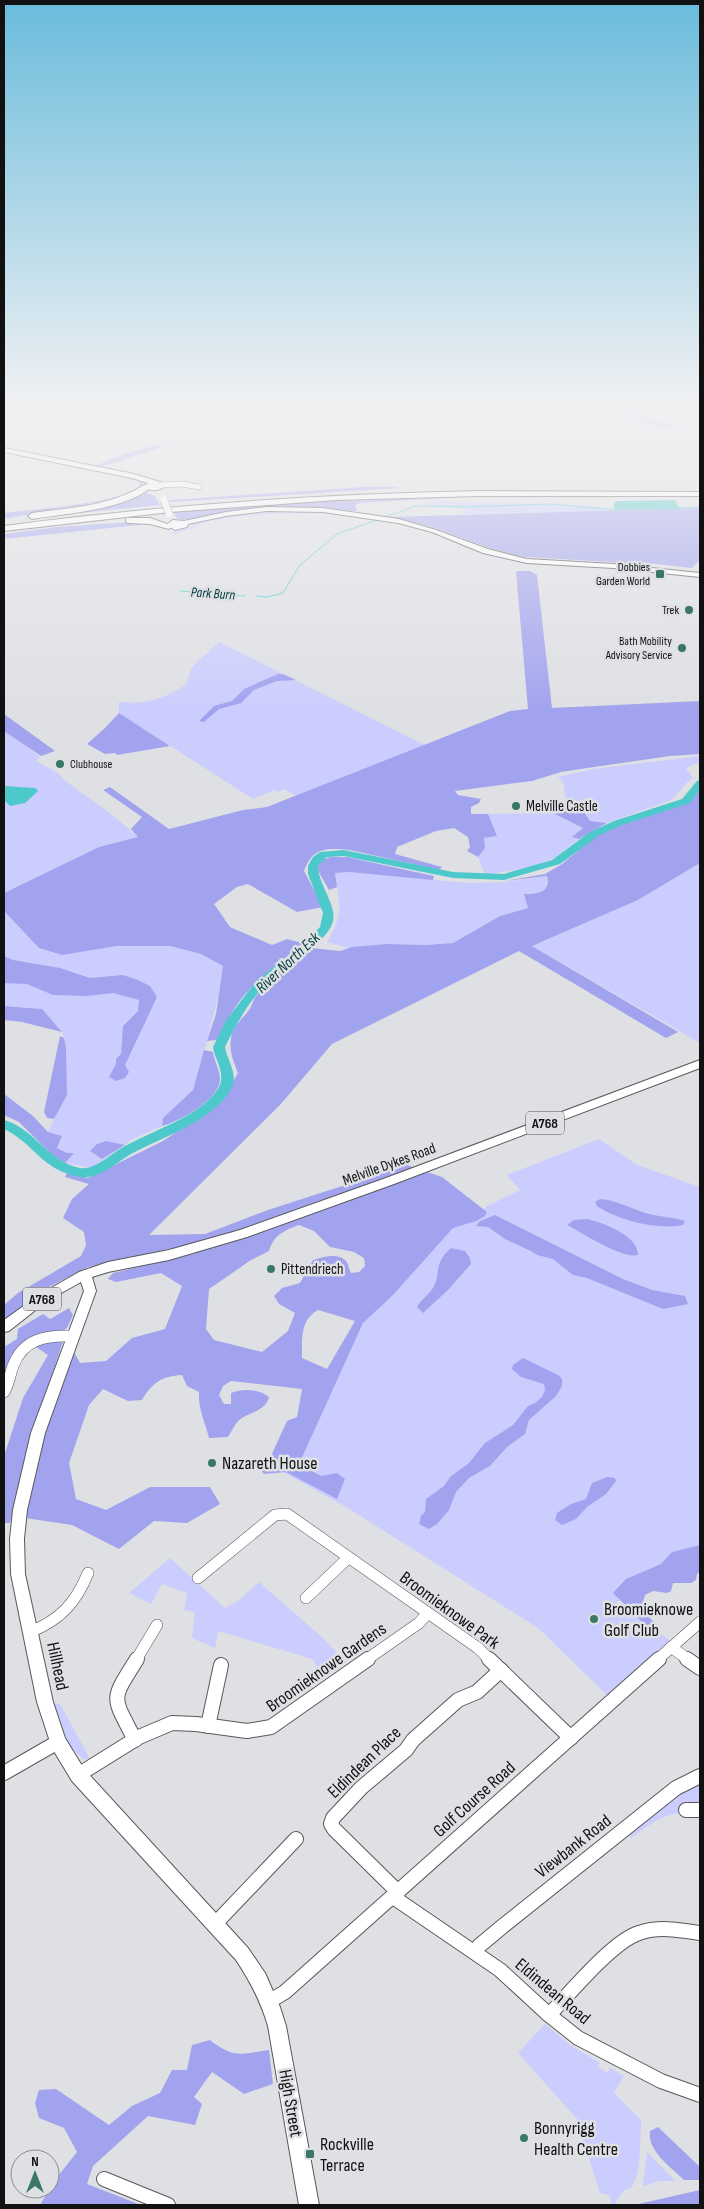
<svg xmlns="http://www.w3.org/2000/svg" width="704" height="2209" font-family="'Sofia Sans Condensed',sans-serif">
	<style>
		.green { fill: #cbcdfe }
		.forest { fill: #a2a3ee; fill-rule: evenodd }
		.water { fill: #4ec9cb }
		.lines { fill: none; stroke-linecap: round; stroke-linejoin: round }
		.stream { stroke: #4ec9cb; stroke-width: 1 }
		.river { fill: #4ec9cb; fill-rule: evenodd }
		.minor-far2-casing { stroke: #58585b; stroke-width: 6 }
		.minor-far1-casing { stroke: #58585b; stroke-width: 12 }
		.minor-casing { stroke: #58585b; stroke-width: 16 }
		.major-casing { stroke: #58585b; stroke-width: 2 }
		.highway-casing { stroke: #58585b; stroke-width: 2 }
		.minor-far2 { stroke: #fff; stroke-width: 5 }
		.minor-far1 { stroke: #fff; stroke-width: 11 }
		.minor { stroke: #fff; stroke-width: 14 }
		.major { fill: #fff; fill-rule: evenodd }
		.highway { fill: #fff; fill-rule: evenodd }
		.major-bridge-casing { stroke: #58585b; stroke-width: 8; stroke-linecap: butt }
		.major-bridge { stroke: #fff; stroke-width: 7 }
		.poi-dot { fill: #397865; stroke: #dfe0e4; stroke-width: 2 }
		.labels { text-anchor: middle; stroke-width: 5; stroke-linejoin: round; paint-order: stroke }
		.far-poi-label { font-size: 12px; fill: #111112; stroke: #dfe0e4; text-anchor: end }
		.far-water-label { font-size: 14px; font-style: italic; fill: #003b3c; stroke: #dfe0e4 }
		.shield { fill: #dfe0e4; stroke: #4f4f51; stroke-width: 1 }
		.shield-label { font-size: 14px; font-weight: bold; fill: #111112 }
		.poi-label { font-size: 15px; fill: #111112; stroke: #dfe0e4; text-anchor: start }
		.street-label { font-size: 15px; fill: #111112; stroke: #dfe0e4 }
		.water-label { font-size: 16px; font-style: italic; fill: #003b3c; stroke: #dfe0e4 }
		.near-poi-label { font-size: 18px; fill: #111112; stroke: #dfe0e4; text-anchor: start }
		.near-street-label { font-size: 18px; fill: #111112; stroke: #dfe0e4 }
	</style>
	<rect width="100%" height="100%" fill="#dfe0e4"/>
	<!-- green -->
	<g class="green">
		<path d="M431,501L593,506L615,511L461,514L466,509L426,506L425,503Z"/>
		<path d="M268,510H306L338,514C294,513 253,513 210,521C196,524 181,538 167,533L185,529L197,521L215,517Z"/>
		<path d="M219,642L425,745L296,796L285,789L278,792L275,790L253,799L119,713V702C147,705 162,699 186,685L192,667Z"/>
		<path d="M4,729L40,757L36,761L58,773L64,780L107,811L139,837L99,847L4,893Z"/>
		<path d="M700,756V762L686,768L693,778C684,783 679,795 669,801L607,823L590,821L591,830L554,858L530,867L485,875L478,857L485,848L484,838L496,836L471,814L552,813L549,804L567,806L563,782L558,777L593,769Z"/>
		<path d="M700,863V1043L532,946L638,900Z"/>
		<path d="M349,872L469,883L504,882L547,876L546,889L527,901L528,908L500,916L453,943L425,945L387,944L347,948L327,942C344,914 340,904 335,873Z"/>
		<path d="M4,911L39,948L62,955L117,946H170L201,954L223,966L222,980L207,1041L193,1090L163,1118L162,1126L133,1139L91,1168L65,1163L73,1153H67L57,1148L62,1136L48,1132L56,1115L66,1048L62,1032L42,1009L4,1006Z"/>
		<path d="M599,1139L637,1165L700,1187V1569L616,1602L671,1641L608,1696L538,1628L346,1507L277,1469L330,1377L412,1241L477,1216L487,1206L520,1190L507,1175Z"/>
		<path d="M170,1558L225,1608L239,1600L259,1582L323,1638L344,1661L324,1675L312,1659L218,1631L215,1648L192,1638L195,1612L184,1610L187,1593L162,1584L151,1604L129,1593Z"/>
		<path d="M56,1703L60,1704L90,1759H83L73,1749L70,1750L53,1706Z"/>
		<path d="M700,1782V1807L695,1802H686L682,1813C662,1814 648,1826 631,1838L627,1833L680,1792Z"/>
		<path d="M545,2024L570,2045L600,2063L598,2067L608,2073L610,2068L624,2076L614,2093L641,2120C640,2141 642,2169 632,2187L623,2191L614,2205H612L609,2195L600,2193L577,2119L518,2053Z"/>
		<path d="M647,2152L675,2181H660L643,2186Z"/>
	</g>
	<!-- forest -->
	<g class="forest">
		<path d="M621,411L685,429L647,425Z"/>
		<path d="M156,445L163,447L100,467L95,466L124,454Z"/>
		<path d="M129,477L142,481L143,485L141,489L115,499L4,519V513C29,510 128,502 141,486L138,481L129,479Z"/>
		<path d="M364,487H394L400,488L171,502V500Z"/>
		<path d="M146,493L155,496L160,505L21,519L100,506Z"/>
		<path d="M492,495L358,503L355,506L358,510L355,511C320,507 284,504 248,509C226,511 205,519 183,520L176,518L174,513L176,511L310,501H353Z"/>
		<path d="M700,508V560L692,568L628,561L626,563L525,557L490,548L432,527L391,517Z"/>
		<path d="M132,522L149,524L4,539V534L57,527Z"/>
		<path d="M516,571H530L537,575L552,708L700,701V754L670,756L587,768L561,772L532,781L455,791L458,795L481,799L479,803L471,807V814H488L497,836L484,838L485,848L478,857L467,851L470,847L468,837L454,828L436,831L397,847L395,854L442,867L439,870L350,850C326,848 313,847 304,871L323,907L297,912L248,884L237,887L214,904L230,927L272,945L287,939L302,943V946C261,976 239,992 217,1040L207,1041L216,1014L223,966L201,954L170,946H117L62,955L39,948L4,911V893L99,847L138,837L131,829L142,817L103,790L110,787L169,829L243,810L267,807L510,711L528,709Z"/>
		<path d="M278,674H283L296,680L277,681L254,690L241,703L219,709L204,722L199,721L214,706L232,701L244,689Z"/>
		<path d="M119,713L170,746L117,755L115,753L105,754L87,744L104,729Z"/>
		<path d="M4,714L55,751L41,756L4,731Z"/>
		<path d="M700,789V863L638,900L532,946L678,1032L666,1038L519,951L332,1044L280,1105L149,1235L205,1234L268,1210L407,1165L442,1177L487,1212L485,1216L476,1221L453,1228L393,1295L363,1323L299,1464L321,1476L337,1473L345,1479L337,1499L286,1472L264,1474L258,1466L271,1456L287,1421L297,1417L302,1389L231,1381L223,1386L219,1395L224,1404H231V1393C243,1388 259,1389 269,1397C265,1411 253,1411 242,1418C236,1421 232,1431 228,1437L209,1438C205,1421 198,1410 199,1392L187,1386L182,1375C162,1376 152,1383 142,1400L128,1401L103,1389L89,1405L69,1463L76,1499L106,1510L150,1487H210L220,1504L187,1523L154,1521L119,1549L72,1525L25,1518L43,1437L73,1350L80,1363L106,1361L132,1338L165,1329L182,1286L161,1273L116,1282L108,1279L113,1273L194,1254L201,1247L191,1244L88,1267L45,1289L4,1320V1305L18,1293L81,1256L86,1245L84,1232L63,1218L72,1199L89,1184L65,1177L67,1173L88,1178L163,1141L221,1102L238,1073C234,1062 229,1052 231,1039C232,1027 242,1019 249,1010C252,1006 253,1000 256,996C273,978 292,962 312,948L340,951L352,947L387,944L425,945L453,943L500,916L528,908L524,894C537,894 551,893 547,876L504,881L545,874L562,864L598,834L619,825L689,801ZM299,1225L314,1231L330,1247L354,1252L364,1258L365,1266L359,1272L351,1273C349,1269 348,1264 346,1261C338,1252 322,1257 313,1260L300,1283L282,1288L274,1296L279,1304L295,1313L288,1331L262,1352L214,1340L206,1329L209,1289L251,1260L269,1251C274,1235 283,1231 299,1225ZM318,1310L355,1321L327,1369L302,1358C302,1339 300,1320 318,1310Z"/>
		<path d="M549,804L567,806L583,811L590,821L607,823L579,839L572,837L583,828L553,813Z"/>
		<path d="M330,857H347L434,876L433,880L349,872L335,873L337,887L329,890L317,869L322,860Z"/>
		<path d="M4,956L13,960L60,968L90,978L123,975L138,980L150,986L157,997L125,1065L129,1072L125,1078L116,1081L109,1077L116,1064V1059L121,1054L123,1026L138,1011L139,1000L113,993L87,996L53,995L27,984L4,983Z"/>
		<path d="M4,1006L42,1009L62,1032L22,1022L4,1020Z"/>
		<path d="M60,1036L64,1038L66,1048L67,1095L54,1119L47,1118L44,1112Z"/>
		<path d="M204,1050L213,1052C214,1060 220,1071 220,1079C220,1100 180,1121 162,1126L163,1118L193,1090Z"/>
		<path d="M4,1094L33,1116L48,1132L62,1136L57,1148L67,1153H74L65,1163L52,1155L19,1122L4,1115Z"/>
		<path d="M106,1141L125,1145L102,1159L90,1151L97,1144Z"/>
		<path d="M600,1199C618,1200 633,1210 649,1214C661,1217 673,1217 685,1221L683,1225C658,1230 619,1221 597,1206L595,1202Z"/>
		<path d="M495,1215L623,1279L652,1290L685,1296L688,1304L663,1309L587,1278L573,1275L553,1259L537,1255L531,1251L505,1239L488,1227L476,1226L480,1221Z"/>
		<path d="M587,1219C602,1222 639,1236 638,1255C621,1259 583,1233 567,1225L574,1220Z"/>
		<path d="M451,1248L465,1251L470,1258L471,1264L448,1290L423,1313L417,1307C420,1300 428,1296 433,1288C442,1272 432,1265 451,1248Z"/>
		<path d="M69,1308L73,1315L67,1328L63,1331C32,1331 13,1347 4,1376V1347L17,1339L18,1329L43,1314L50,1319Z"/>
		<path d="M63,1341L31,1441L10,1523H4V1456L23,1398L48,1355L36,1347L42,1342Z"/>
		<path d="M523,1358L558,1375L562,1379V1386L556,1396L529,1420L525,1434L507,1447L490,1466L469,1478L456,1492L449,1510L437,1524L429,1529L419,1524L421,1516L425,1512L426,1499L444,1486L450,1477L469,1463L485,1443L513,1425L528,1406L535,1403L542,1397L545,1390L544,1384L521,1377L512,1369L513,1365Z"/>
		<path d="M607,1477L615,1478L616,1481L606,1494L587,1507L576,1519L562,1525L555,1520L557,1513L571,1504L586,1499L592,1483Z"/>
		<path d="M700,1545V1572L697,1574L696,1580L691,1583H673L671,1591L667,1593L653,1591L645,1595L641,1609L654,1622L653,1628L645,1625L613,1593L626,1579L661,1564L672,1552Z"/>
		<path d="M210,2040C234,2059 241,2054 269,2050L273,2084L244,2094L212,2072L194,2097L202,2104L195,2125L148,2116L93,2166L87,2184L141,2205H40L55,2180L77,2152L64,2128L39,2118L35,2103L39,2090L56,2089L109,2125L132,2106L160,2093L172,2070H187L192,2045Z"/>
		<path d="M658,2127L700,2167V2180H684C671,2167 647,2151 650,2131Z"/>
		<path d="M700,2190V2205H634Z"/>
	</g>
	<!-- water -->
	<g class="water">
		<path d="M675,500L680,509L616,510L614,508V502L618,501Z"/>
		<path d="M4,786L35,788L38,791L25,803L10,806L4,800Z"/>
	</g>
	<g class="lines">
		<!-- stream -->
		<g class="stream">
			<path d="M678,508L700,507"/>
			<path d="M181,591L245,596"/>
			<path d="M256,596L267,597L283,593L300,565L337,534L416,506L466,507L551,504L618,510"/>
		</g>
		<!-- river -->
		<path class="river" d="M700,780V789L690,803L622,825L598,836L560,864L504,880L453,878L344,856L327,857L318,866C318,884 337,905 333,921C329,941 283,969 267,984C249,1000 236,1025 225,1047C227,1061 238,1072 232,1087C217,1119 161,1138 131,1154C117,1162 98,1180 80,1177C41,1170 35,1144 4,1129V1120C34,1128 48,1162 80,1168C95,1170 108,1156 120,1149C147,1132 204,1116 219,1087C226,1072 215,1061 213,1047L227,1019L258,979L300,947L320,927L323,913L308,874V866L313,857L320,852L344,850L453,872L504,874L552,860L590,832L614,821L682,799L697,781Z"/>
		<defs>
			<path id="minor-far2" d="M162,485L182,484L199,487"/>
			<g id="minor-far1">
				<path d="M4,1392C9,1384 10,1374 13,1366C23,1339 46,1335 72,1336"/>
				<path d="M198,1578L275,1515L287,1514L478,1648L490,1660"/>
				<path d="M306,1598L348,1558"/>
				<path d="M30,1632C60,1620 76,1603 88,1573"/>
				<path d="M671,1647L689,1660"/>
				<path d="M136,1660L157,1625"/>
				<path d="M366,1660L419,1623L427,1614"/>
				<path d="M657,1660L700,1622"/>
			</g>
			<g id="minor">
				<path d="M489,1659L571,1738"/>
				<path d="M687,1659L700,1668"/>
				<path d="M208,1726L221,1665"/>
				<path d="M135,1740C112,1695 110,1702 137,1659"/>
				<path d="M4,1773L58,1742"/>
				<path d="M78,1775L139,1737L172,1723L196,1724L247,1731L271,1727L368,1659"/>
				<path d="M686,1810H700"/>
				<path d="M398,1892L334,1829L331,1824L333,1818L361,1788L406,1750L413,1740L458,1700L477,1692L501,1670"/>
				<path d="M393,1897L500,1970L549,2015L578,2038L661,2081L700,2095"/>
				<path d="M215,1924L296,1839"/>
				<path d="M475,1952L479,1946L503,1926L676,1788L700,1776"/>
				<path d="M270,2001L285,1992L659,1659"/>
				<path d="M549,2015C570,1993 613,1941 639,1933C659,1926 680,1930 700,1933"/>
				<path d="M104,2179L168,2205"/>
			</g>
			<g id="major">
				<path d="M4,448L134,474L163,483L165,486C159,491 151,492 144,487L148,483L132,478L4,452Z"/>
				<path d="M267,507L323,508L399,519L436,530L488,549L527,559L613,564L700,573V577L613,568L527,563L483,553L432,532L398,523L323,512L267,511L226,516L188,524L187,527L175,530L166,525L173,520L184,521L226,512Z"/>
				<path d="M700,1060V1068L394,1184L247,1237L169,1260L108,1272L92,1277L96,1291L45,1433L27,1510L24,1539L25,1574L53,1702L65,1738L84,1769L248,1948L265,1973L280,2007L286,2026L319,2205H299L268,2026C261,2002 250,1981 236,1960L72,1781L52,1748L37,1702L11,1574L10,1539L13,1510L31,1433L84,1291L81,1282L47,1301L9,1331L4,1332V1320L39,1295L79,1272L108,1262L169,1250L240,1230L386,1178Z"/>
			</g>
			<g id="highway">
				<path d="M144,485L151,487C129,509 63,514 32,519L28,516L32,513C69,508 111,506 144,485Z"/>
				<path d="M479,491L700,492V496H479L336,500L170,512L4,531V526C162,505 320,494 479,491Z"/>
				<path d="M126,518H150L173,526L169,529L150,524L129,523L126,522Z"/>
			</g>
		</defs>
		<!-- minor-far2 casing -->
		<use href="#minor-far2" class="minor-far2-casing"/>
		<!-- minor-far1 casing -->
		<use href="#minor-far1" class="minor-far1-casing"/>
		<!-- minor casing -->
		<use href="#minor" class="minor-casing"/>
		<!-- major casing -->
		<use href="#major" class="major-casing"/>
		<!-- highway casing -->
		<use href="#highway" class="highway-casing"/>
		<!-- minor-far2 -->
		<use href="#minor-far2" class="minor-far2"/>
		<!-- minor-far1 -->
		<use href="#minor-far1" class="minor-far1"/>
		<!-- minor -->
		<use href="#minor" class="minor"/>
		<!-- major -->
		<use href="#major" class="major"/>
		<!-- highway -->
		<use href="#highway" class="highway"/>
		<defs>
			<path id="major-bridge" d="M164,500L169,514"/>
		</defs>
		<!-- major-bridge casing -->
		<use href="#major-bridge" class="major-bridge-casing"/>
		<!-- major-bridge -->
		<use href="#major-bridge" class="major-bridge"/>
	</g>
	<!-- sky -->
	<linearGradient id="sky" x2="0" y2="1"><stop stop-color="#6abcdc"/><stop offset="0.57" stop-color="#f1f1f3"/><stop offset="1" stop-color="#f1f1f3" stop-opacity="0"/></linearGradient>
	<rect width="704" height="711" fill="url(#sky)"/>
	<!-- markers -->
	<g class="poi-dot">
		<rect x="655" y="569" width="10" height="10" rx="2.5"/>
		<circle cx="689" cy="610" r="5"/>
		<circle cx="682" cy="648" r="5"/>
		<circle cx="60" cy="764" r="5"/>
		<circle cx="516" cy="806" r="5"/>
		<circle cx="271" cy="1269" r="5"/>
		<circle cx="212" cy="1463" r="5"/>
		<circle cx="594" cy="1619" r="5"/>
		<circle cx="524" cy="2138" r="5"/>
		<rect x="305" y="2149" width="10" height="10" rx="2.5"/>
	</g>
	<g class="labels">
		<!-- far-poi labels -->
		<g class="far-poi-label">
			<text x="650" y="571">Dobbies<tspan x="650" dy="14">Garden World</tspan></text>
			<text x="679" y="614">Trek</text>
			<text x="672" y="645">Bath Mobility<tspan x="672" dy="14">Advisory Service</tspan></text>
			<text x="70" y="768" text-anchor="start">Clubhouse</text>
		</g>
		<!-- far-water labels -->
		<g class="far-water-label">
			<text transform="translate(213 593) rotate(4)" y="5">Park Burn</text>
		</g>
		<!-- shield labels -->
		<g class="shield">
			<rect x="526" y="1111.5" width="38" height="23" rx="4"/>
			<rect x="23" y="1287.5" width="38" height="23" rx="4"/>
		</g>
		<g class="shield-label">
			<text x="545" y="1128">A768</text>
			<text x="42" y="1304">A768</text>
		</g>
		<!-- poi labels -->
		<g class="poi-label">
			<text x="526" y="811">Melville Castle</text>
			<text x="281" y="1274">Pittendriech</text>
		</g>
		<!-- street labels -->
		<g class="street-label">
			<text transform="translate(389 1164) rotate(-20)" y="5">Melville Dykes Road</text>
		</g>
		<!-- water labels -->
		<g class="water-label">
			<text transform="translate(287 962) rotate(-43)" y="6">River North Esk</text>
		</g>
		<!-- near-poi labels -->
		<g class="near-poi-label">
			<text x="222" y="1469">Nazareth House</text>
			<text x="604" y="1615">Broomieknowe<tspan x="604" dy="21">Golf Club</tspan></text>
			<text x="534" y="2134">Bonnyrigg<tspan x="534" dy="21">Health Centre</tspan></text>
			<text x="320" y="2150">Rockville<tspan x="320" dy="21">Terrace</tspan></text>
		</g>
		<!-- near-street labels -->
		<g class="near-street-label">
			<text transform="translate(450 1610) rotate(36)" y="6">Broomieknowe Park</text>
			<text transform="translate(58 1666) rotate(78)" y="6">Hillhead</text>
			<text transform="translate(326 1667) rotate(-35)" y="6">Broomieknowe Gardens</text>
			<text transform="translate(364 1762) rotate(-44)" y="6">Eldindean Place</text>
			<text transform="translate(474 1799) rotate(-42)" y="6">Golf Course Road</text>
			<text transform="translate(573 1846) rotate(-38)" y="6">Viewbank Road</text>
			<text transform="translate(553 1991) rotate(40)" y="6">Eldindean Road</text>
			<text transform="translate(291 2103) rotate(80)" y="6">High Street</text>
		</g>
	</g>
	<!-- border -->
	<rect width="704" height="2209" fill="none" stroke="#111112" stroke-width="10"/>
	<!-- north arrow -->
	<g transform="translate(35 2174)"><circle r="24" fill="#dfe0e4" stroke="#8d8d90"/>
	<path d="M0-4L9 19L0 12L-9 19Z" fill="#397865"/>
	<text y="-8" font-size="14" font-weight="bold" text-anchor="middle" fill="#111112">N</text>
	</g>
</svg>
